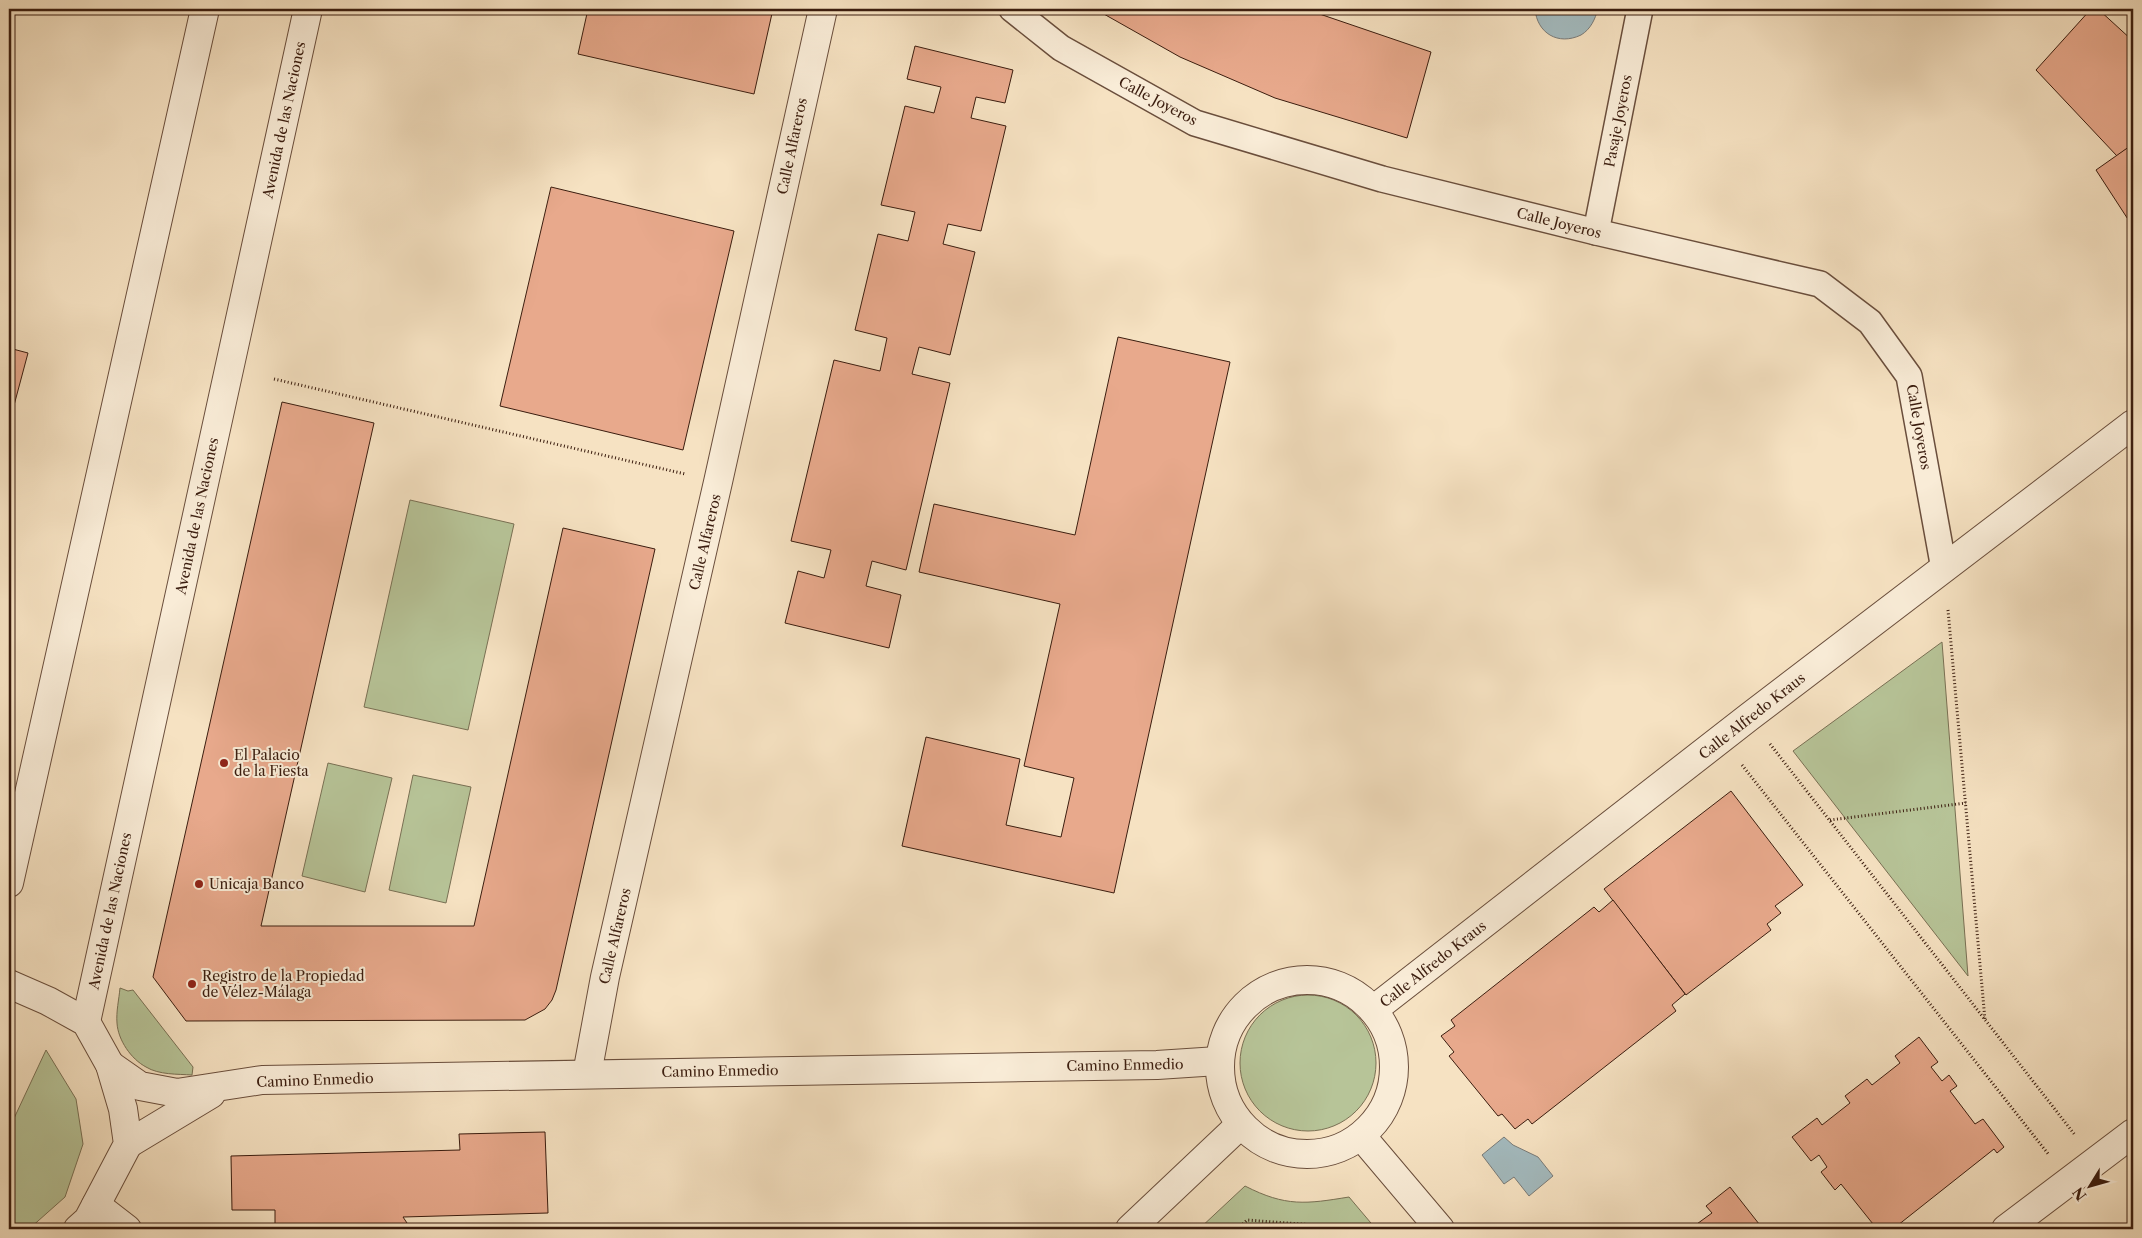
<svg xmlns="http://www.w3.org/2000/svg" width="2142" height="1238" font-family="'Libre Caslon Text',serif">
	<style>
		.green { fill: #b7c498; stroke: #797054 }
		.water { fill: #a3babe; stroke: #797b78 }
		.building { fill: #e8a98c; stroke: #3b1d0f }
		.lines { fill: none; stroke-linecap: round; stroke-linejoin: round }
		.pedestrian-casing { stroke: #6a4e3c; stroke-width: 28 }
		.minor-casing { stroke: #6a4e3c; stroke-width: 30 }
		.tertiary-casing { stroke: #6a4e3c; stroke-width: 30 }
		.path { stroke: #3b1d0f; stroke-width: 3; stroke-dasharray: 1 2.5; stroke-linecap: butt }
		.pedestrian { stroke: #f9ecd7; stroke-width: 25 }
		.minor { stroke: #f9ecd7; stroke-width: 28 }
		.tertiary { stroke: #f9ecd7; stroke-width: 28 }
		.poi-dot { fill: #8f2418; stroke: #f9ecd7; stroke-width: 2 }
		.labels { text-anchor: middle; stroke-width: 4; stroke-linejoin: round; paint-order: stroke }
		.street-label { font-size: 14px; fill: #3b1d0f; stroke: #f9ecd7 }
		.poi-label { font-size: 14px; fill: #3b1d0f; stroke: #f9ecd7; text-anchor: start }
	</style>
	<rect width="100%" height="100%" fill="#f6e2c2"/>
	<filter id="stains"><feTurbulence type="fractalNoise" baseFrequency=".004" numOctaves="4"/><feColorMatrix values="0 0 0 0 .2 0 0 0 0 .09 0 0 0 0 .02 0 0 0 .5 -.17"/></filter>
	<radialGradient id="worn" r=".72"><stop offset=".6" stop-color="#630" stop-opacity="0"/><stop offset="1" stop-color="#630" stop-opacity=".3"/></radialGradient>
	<!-- green -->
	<g class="green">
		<path d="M410,500L514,524L468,730L364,707Z"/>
		<path d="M1942,642L1968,976L1793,751Z"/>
		<path d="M328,763L392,778L365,892L302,876Z"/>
		<path d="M413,775L471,787L446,903L389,890Z"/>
		<path d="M120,988L128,991L133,990L193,1067L192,1075C178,1074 159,1075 146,1067C131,1059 118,1040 117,1023C116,1012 119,999 120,988Z"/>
		<circle cx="1308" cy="1063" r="68"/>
		<path d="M46,1050L76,1099L83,1144L65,1197L29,1229H9V1129Z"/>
		<path d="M1245,1186C1286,1207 1306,1204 1349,1197L1376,1229H1199Z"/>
	</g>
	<!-- water -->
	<g class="water">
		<path d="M1535,9H1598C1595,19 1591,29 1581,35C1558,46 1537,33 1535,9Z"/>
		<path d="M1504,1137L1513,1145L1538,1157L1553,1176L1529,1196L1514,1177L1504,1184L1482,1155Z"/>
	</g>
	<!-- building -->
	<g class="building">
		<path d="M588,9H773L754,94L578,54Z"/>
		<path d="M1095,9H1305L1431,52L1407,138L1275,98L1180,57Z"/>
		<path d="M2091,9H2098L2133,41V144L2117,156L2036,70Z"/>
		<path d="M915,46L1013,70L1005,103L976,97L971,118L1006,126L981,231L948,224L943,244L975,252L950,355L919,347L912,374L950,383L906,570L872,561L866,586L901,595L889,648L785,623L798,571L824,578L831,550L791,541L834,360L880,371L887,338L855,330L878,234L908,241L915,212L881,205L905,106L934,113L941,87L907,79Z"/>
		<path d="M2133,144V227L2096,170Z"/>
		<path d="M551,187L734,231L683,450L500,406Z"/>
		<path d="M1118,337L1230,362L1114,893L902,846L926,737L1020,759L1006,825L1061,837L1074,778L1024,766L1060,604L919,572L934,504L1075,535Z"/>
		<path d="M9,348L28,353L9,424Z"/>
		<path d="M282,402L374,423L261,926H474L563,528L655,549L556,990L552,1000L545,1009L525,1020L186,1021L153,977Z"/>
		<path d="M1731,791L1803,885L1775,906L1781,913L1767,924L1771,930L1686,995L1604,889Z"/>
		<path d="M1613,900L1685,994L1672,1005L1676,1011L1532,1124L1528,1119L1515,1129L1502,1114L1498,1116L1449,1056L1454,1052L1441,1036L1455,1026L1451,1020L1594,907L1599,912Z"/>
		<path d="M1919,1037L1938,1062L1931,1067L1942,1081L1949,1075L1957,1086L1950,1091L1975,1124L1983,1119L2004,1147L1997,1153L1994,1149L1893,1229H1867L1873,1224L1841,1184L1835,1190L1821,1172L1827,1167L1819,1155L1811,1161L1792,1137L1817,1118L1822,1125L1850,1103L1845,1096L1867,1079L1872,1085L1900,1063L1895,1056Z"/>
		<path d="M545,1132L548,1213L403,1217L411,1229H275V1210H232L231,1156L460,1150L459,1134Z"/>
		<path d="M1730,1187L1763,1229H1690L1712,1213L1706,1206Z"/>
	</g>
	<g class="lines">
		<defs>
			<g id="pedestrian">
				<path d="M1012,9L1061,48L1195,123L1382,179L1596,232L1820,284L1870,322L1909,376L1944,569"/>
				<path d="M1596,232L1640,9"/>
			</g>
			<g id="minor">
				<circle cx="1307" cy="1067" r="87"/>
				<path d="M1373,1010L1749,717L2133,424"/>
				<path d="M110,1065L140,1086L177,1093L262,1080L1157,1065L1218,1061"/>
				<path d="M587,1074L605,977L718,482L823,9"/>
				<path d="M1363,1138L1440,1229"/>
				<path d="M128,1144L211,1094"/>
				<path d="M96,1205L127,1229"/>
				<path d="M1130,1229L1240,1125"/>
				<path d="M2006,1229L2133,1133"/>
			</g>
			<g id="tertiary">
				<path d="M9,883L205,9"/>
				<path d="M9,984L48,1001L86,1022L110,1065L123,1109L128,1144L88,1220L78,1229"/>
				<path d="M86,1022L308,9"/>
			</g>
		</defs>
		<!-- pedestrian casing -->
		<use href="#pedestrian" class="pedestrian-casing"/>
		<!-- minor casing -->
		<use href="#minor" class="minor-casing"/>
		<!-- tertiary casing -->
		<use href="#tertiary" class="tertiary-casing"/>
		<!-- path -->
		<g class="path">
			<path d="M274,379L685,474"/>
			<path d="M1948,610L1985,1020"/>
			<path d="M1770,744L2075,1135"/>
			<path d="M1742,765L2049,1155"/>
			<path d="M1830,820L1966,803"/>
			<path d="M1238,1229L1247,1220L1341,1227L1343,1229"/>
		</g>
		<!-- pedestrian -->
		<use href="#pedestrian" class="pedestrian"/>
		<!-- minor -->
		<use href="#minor" class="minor"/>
		<!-- tertiary -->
		<use href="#tertiary" class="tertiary"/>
	</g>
	<!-- markers -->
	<g class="poi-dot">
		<circle cx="224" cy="763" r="5"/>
		<circle cx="199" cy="884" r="5"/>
		<circle cx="192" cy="984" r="5"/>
	</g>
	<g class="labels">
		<!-- street labels -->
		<g class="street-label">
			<text transform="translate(1158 101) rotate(28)" y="5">Calle Joyeros</text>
			<text transform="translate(284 120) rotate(-78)" y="5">Avenida de las Naciones</text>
			<text transform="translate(1618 121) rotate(-79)" y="5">Pasaje Joyeros</text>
			<text transform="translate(792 146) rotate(-78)" y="5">Calle Alfareros</text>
			<text transform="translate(1559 223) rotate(14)" y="5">Calle Joyeros</text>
			<text transform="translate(1919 427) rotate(80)" y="5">Calle Joyeros</text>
			<text transform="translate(197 516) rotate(-78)" y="5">Avenida de las Naciones</text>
			<text transform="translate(705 542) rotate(-77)" y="5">Calle Alfareros</text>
			<text transform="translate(1752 716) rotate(-38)" y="5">Calle Alfredo Kraus</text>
			<text transform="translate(110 911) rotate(-78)" y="5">Avenida de las Naciones</text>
			<text transform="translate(615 936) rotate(-77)" y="5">Calle Alfareros</text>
			<text transform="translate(1433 964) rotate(-38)" y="5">Calle Alfredo Kraus</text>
			<text transform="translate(1125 1065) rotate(-1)" y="5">Camino Enmedio</text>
			<text transform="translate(720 1071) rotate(-1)" y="5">Camino Enmedio</text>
			<text transform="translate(315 1080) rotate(-2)" y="5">Camino Enmedio</text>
		</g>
		<!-- poi labels -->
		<g class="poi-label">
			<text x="234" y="760">El Palacio<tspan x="234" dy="16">de la Fiesta</tspan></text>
			<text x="209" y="889">Unicaja Banco</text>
			<text x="202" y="981">Registro de la Propiedad<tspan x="202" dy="16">de Vélez-Málaga</tspan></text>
		</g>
	</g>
	<!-- margin -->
	<rect width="2142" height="1238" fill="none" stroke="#f6e2c2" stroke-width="30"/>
	<rect x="10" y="10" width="2122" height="1218" fill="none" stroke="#3b1d0f" stroke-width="2.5"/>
	<rect x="15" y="15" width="2112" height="1208" fill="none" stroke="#3b1d0f"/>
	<!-- north arrow -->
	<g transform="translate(2090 1186) rotate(233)" stroke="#f9ecd7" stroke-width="4" paint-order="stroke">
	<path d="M0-4L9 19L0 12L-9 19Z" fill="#3b1d0f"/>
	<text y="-8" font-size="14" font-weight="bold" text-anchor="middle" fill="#3b1d0f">N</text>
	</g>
	<rect width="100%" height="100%" filter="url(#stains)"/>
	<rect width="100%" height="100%" fill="url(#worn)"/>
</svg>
